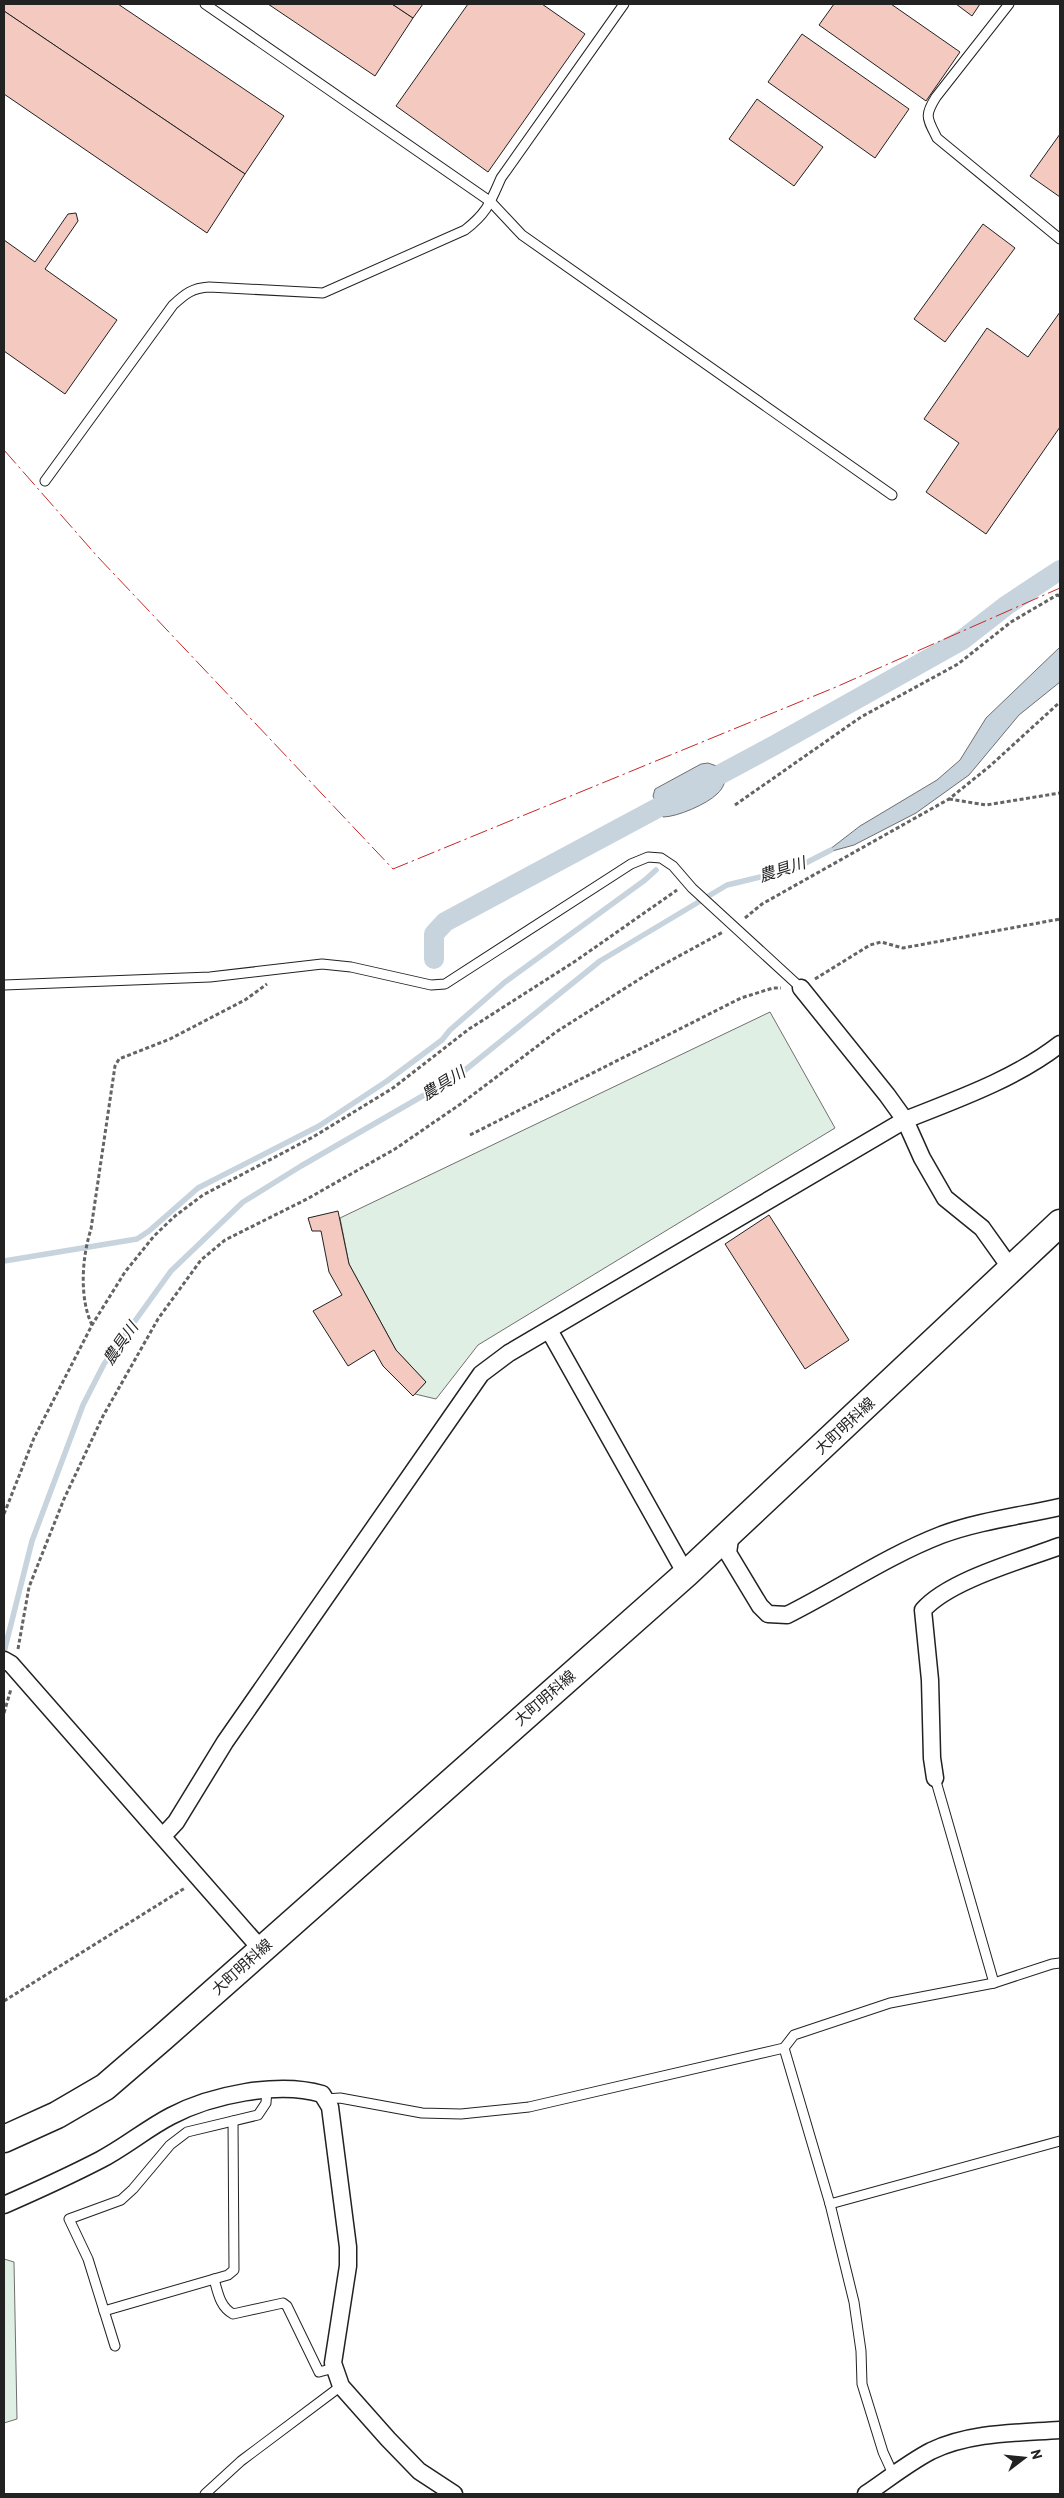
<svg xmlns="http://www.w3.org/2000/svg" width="1064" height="2498" font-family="Barlow,'Noto Sans JP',sans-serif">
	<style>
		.green { fill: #e0efe3; stroke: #6f6f6f }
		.water { fill: #c7d3dd; stroke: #6f6f6f }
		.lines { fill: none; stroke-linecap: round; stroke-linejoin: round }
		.stream { stroke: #c7d3dd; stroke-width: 5.5 }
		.canal { stroke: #c7d3dd; stroke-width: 20 }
		.building { fill: #f3c9c0; stroke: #222 }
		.lane-casing { stroke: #222; stroke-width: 11 }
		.street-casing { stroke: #222; stroke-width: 19 }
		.primary-casing { stroke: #222; stroke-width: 29 }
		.path { stroke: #646464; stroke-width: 3; stroke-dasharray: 4 2.5; stroke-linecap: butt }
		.lane { stroke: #fff; stroke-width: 9 }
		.street { stroke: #fff; stroke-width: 16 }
		.primary { stroke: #fff; stroke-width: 26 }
		.power { stroke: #c62828; stroke-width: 1; stroke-dasharray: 18 4 2.5 4; stroke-linecap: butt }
		.labels { text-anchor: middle; stroke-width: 4; stroke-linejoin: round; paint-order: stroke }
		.street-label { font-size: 15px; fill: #222; stroke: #fff }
		.water-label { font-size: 16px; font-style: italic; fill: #222; stroke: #fff }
	</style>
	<rect width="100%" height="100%" fill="#fff"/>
	<!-- green -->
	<g class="green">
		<path d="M770,1012L835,1128L478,1345L436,1399L415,1394L426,1382L396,1350L349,1264L340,1218Z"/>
		<path d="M4,2259L14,2262L17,2419L4,2423Z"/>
	</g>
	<!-- water -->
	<g class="water">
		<path d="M1060,647V682L1019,715L969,775L916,813L854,845L825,853L860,826L937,780L960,760L986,718Z"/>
		<path d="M708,763L728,770C726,779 724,788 717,794C707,804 677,817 663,817L653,796L655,789L701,764Z"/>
	</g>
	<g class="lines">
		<!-- stream -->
		<g class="stream">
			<path d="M4,1261L137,1239L149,1231L198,1188L319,1126L387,1081L442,1040L450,1030L505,982L645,880L656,870"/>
			<path d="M4,1652L32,1541L83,1405L104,1364L171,1271L243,1202L301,1166L459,1075L600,961L727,885L794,869L831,850"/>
		</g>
		<!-- canal -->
		<path class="canal" d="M434,959V934L445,922L773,746L962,640L1007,605L1060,570"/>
	</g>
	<!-- building -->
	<g class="building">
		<path d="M4,4H118L284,116L245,174L4,11Z"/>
		<path d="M268,4H392L413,18L375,76Z"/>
		<path d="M392,4H423L413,18Z"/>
		<path d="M468,4H542L585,34L488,172L396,106Z"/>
		<path d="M834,4H891L960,52L926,101L819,25Z"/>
		<path d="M956,4H980L972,16Z"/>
		<path d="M4,11L245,174L207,233L4,94Z"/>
		<path d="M802,34L909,109L875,158L768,82Z"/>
		<path d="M757,99L823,147L794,186L729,139Z"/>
		<path d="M1060,134V197L1030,176Z"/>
		<path d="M76,213L78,221L45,269L117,320L65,394L4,351V240L35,262L68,214Z"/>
		<path d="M983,224L1015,248L945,342L914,319Z"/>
		<path d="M1060,312V427L986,534L926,492L959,443L924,419L987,328L1028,357Z"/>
		<path d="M338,1211L349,1264L396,1350L426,1382L413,1396L383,1366L374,1350L348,1366L313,1311L342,1295L329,1272L321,1231H312L308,1218Z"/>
		<path d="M769,1215L849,1340L805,1369L725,1244Z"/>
	</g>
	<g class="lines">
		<defs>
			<g id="lane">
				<path d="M205,4L491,202L522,235L892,495"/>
				<path d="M1009,4L936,97C924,116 927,118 937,138L1060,239"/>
				<path d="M45,481L173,305C185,294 192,288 209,287L323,293L465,230C487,213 490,203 501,178L624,4"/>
				<path d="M4,985L210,977L322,964L351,967L431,985L445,984L631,864L648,857L661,858L673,866L692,888L801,988"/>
				<path d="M935,1778L994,1983"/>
				<path d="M326,2099L340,2098L422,2113L461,2114L529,2107L784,2048"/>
				<path d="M830,2204L1060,2141"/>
				<path d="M214,2279C218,2293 220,2307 233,2314L283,2303L287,2306L319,2372L334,2368"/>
				<path d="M104,2311L228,2275L234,2270L233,2121"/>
				<path d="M115,2346L88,2259L69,2219L121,2200L133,2189L170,2145L187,2132L258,2115L266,2103L267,2089"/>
				<path d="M894,2476L883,2452L862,2384L861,2351L854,2302L830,2204L784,2048L794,2035L890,2003L994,1983L1052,1964L1060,1963"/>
				<path d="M205,2494L241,2461L341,2386"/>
			</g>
			<g id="street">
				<path d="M801,988L887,1095L905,1120L922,1158L945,1198L982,1228L1012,1270"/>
				<path d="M549,1330L686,1574"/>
				<path d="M731,1532L728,1553L760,1606L768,1614L787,1615C839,1589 887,1556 941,1535C979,1521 1020,1516 1060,1507"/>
				<path d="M4,1660L11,1664L261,1949"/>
				<path d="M935,1778L932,1758L930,1680L923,1610C949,1580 1023,1560 1060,1546"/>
				<path d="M163,1836L176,1822L225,1742L481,1374L509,1353L905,1120C958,1099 1015,1079 1060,1044"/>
				<path d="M4,2205C36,2191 69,2176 100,2160C125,2147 146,2129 171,2116C211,2095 278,2081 322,2094L330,2107L348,2247V2266L333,2363L341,2386L388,2439L419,2471L454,2494"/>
				<path d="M866,2494C887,2480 908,2463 931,2451C971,2432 1017,2433 1060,2430"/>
			</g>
			<path id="primary" d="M4,2139L57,2115L105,2087L162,2038L686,1574L1060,1223"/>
		</defs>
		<!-- lane casing -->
		<use href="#lane" class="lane-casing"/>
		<!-- street casing -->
		<use href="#street" class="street-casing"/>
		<!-- primary casing -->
		<use href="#primary" class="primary-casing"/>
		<!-- path -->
		<g class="path">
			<path d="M949,799L986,805L1060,793"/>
			<path d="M735,805L861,717L958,664L1011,622L1057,595L1060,596"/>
			<path d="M745,918L762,904L949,799L990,766L1060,702"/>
			<path d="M815,979L870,945L881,942L903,948L1060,919"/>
			<path d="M470,1135L741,998L773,988H781"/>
			<path d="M92,1325C79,1298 82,1257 91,1229L115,1066L119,1059L170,1039L245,1000L267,984"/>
			<path d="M4,1514L34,1438L92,1325L125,1272L154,1236L175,1216L203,1195L313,1137L393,1088L469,1029L577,960L677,890"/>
			<path d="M18,1649L29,1587L64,1499L103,1416L158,1319L201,1260L225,1240L307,1199L395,1149L462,1103L556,1032L657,968L723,932"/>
			<path d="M4,1713L11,1689"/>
			<path d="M4,2001L185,1888"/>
		</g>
		<!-- lane -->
		<use href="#lane" class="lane"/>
		<!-- street -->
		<use href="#street" class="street"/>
		<!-- primary -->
		<use href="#primary" class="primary"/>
		<!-- power -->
		<path class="power" d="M4,450L97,556L393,869L836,687L1060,588"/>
	</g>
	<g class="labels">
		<!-- street labels -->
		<g class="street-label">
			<text transform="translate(845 1426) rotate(-43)" y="5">大町明科線</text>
			<text transform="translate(545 1698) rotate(-41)" y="5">大町明科線</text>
			<text transform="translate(242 1967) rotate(-42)" y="5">大町明科線</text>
		</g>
		<!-- water labels -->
		<g class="water-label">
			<text transform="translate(782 869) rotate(-18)" y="6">農具川</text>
			<text transform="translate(443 1083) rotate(-32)" y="6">農具川</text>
			<text transform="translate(120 1343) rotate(-55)" y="6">農具川</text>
		</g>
	</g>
	<!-- border -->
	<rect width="1064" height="2498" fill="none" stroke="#222222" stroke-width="10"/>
	<!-- north arrow -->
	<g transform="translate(1024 2458) rotate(74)" stroke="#ffffff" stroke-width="4" paint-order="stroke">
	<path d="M0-4L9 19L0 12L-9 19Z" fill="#222222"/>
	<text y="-8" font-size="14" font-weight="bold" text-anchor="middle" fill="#222222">N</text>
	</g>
</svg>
